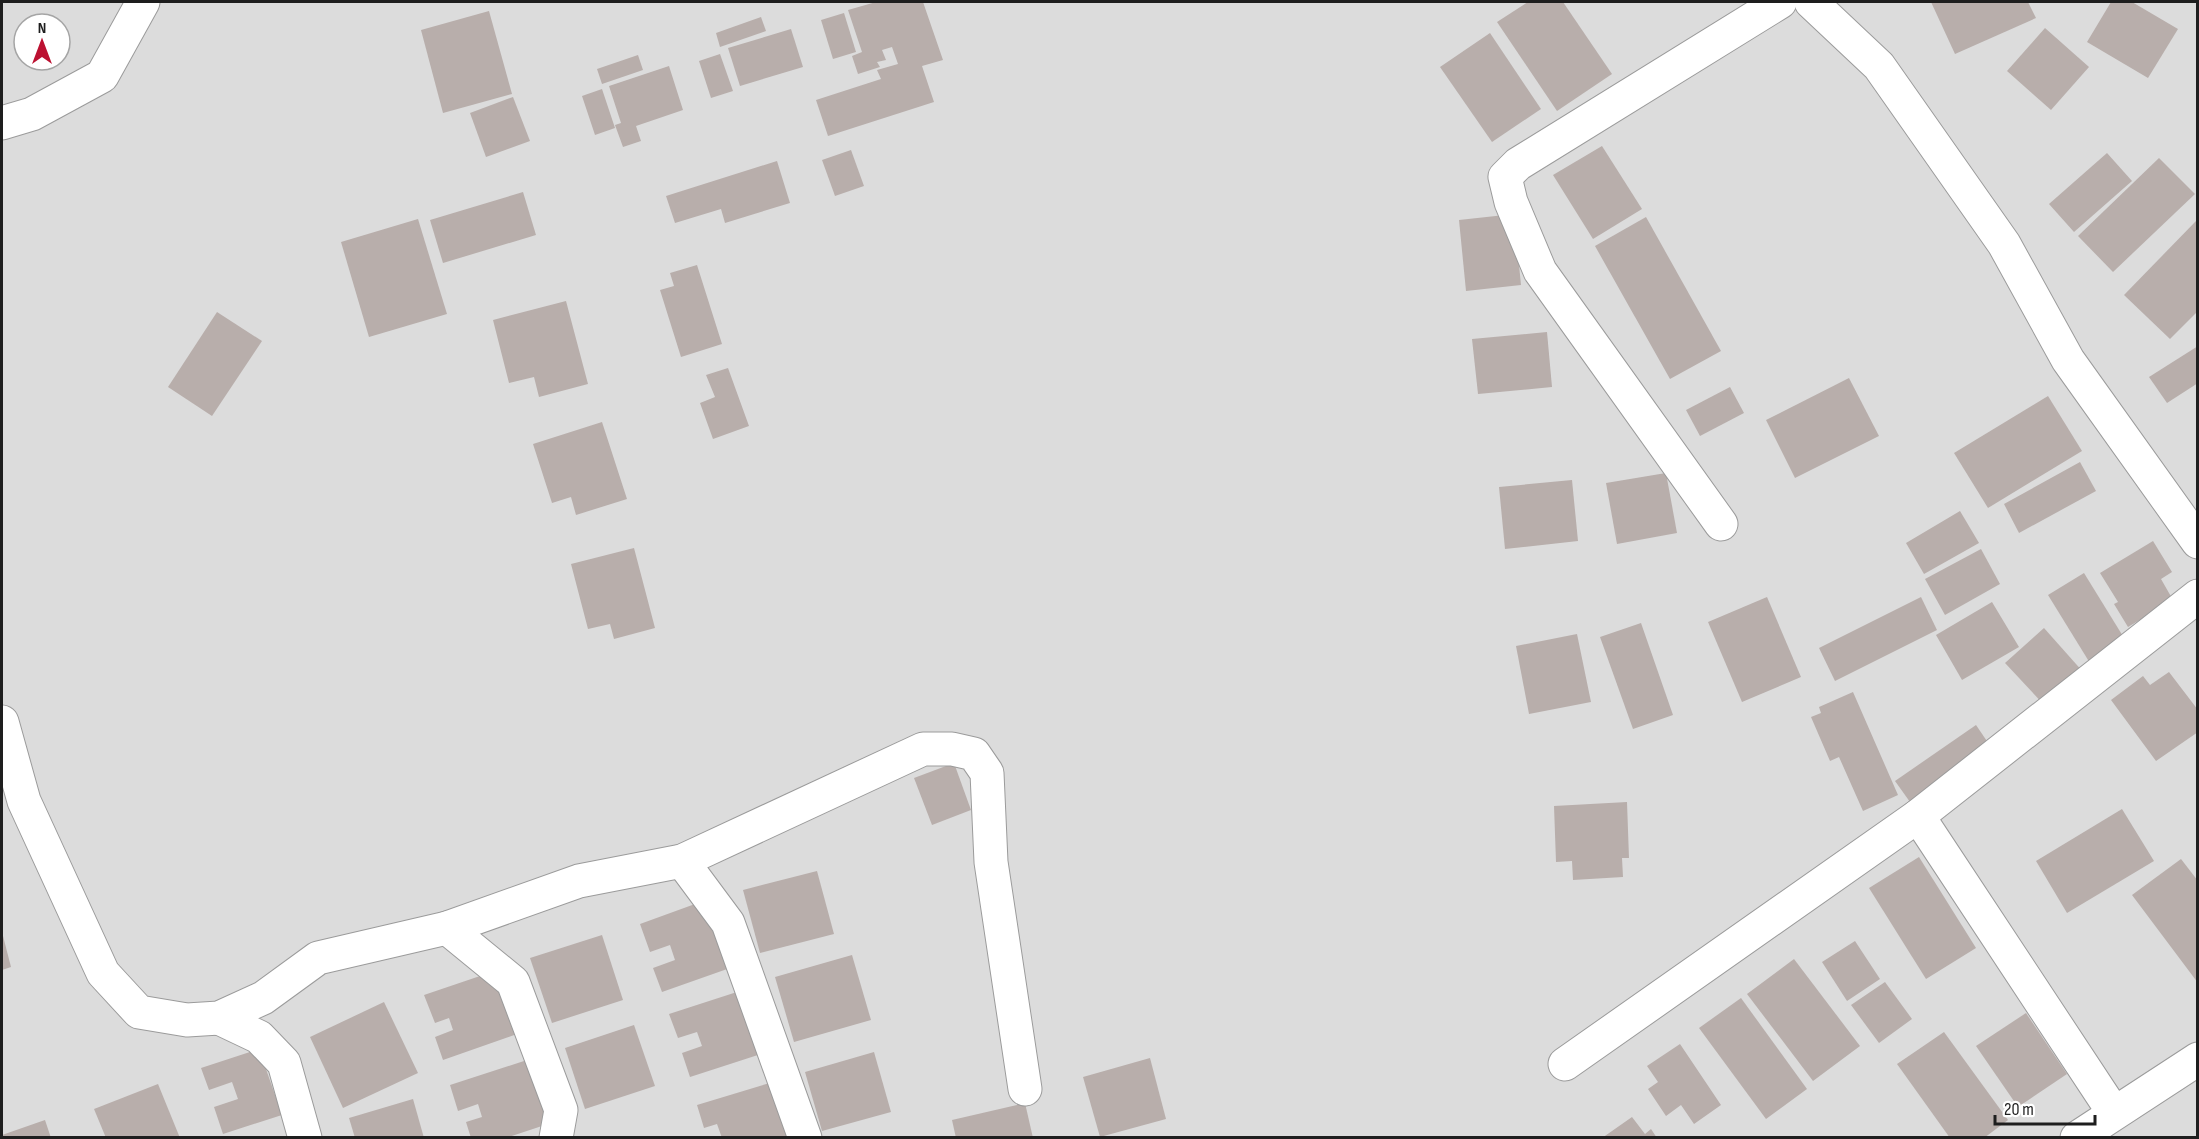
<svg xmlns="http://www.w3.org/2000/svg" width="2199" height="1139" font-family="'Sofia Sans Condensed',sans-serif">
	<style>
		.residential { fill: #dcdcdc; fill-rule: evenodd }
		.building { fill: #b8aeab }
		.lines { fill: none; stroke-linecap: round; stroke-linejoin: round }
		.street-casing { stroke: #9b9b9b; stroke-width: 35 }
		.street { stroke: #fff; stroke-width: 33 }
	</style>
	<rect width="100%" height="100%" fill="#efeae5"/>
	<!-- residential -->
	<path class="residential" d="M2,2H2197V1137H2ZM24,24H60V60H24Z"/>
	<!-- building -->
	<g class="building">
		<path d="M876,2H923L943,60L922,66L934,102L828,136L816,100L881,79L877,70L898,64L892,47L882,50L886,60L877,62L880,67L858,74L852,56L862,52L848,10Z"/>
		<path d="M1528,2H1563L1612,74L1557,111L1497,22Z"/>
		<path d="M1931,2H2028L2036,18L1955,54Z"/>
		<path d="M2111,2H2132L2178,29L2148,78L2087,42Z"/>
		<path d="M489,11L512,94L443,113L421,30Z"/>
		<path d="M844,13L856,52L833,59L821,20Z"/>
		<path d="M761,17L766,31L720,47L716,33Z"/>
		<path d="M2045,28L2089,67L2051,110L2007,71Z"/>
		<path d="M791,29L803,67L740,86L728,48Z"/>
		<path d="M1490,33L1541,109L1492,142L1440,67Z"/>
		<path d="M720,54L733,91L711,98L699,61Z"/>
		<path d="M638,55L643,70L602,84L597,69Z"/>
		<path d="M669,66L683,110L636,126L641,141L623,147L615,125L621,123L609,86Z"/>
		<path d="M602,89L615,128L595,135L582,96Z"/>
		<path d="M513,97L530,141L486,157L470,113Z"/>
		<path d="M1602,146L1642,209L1593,239L1553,175Z"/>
		<path d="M851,150L864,186L835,196L822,160Z"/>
		<path d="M2107,153L2132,181L2074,232L2049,204Z"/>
		<path d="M2159,158L2195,194L2113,272L2078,236Z"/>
		<path d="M777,161L790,203L725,223L721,209L675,223L666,196Z"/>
		<path d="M523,192L536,235L443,263L430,220Z"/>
		<path d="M1514,214L1521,285L1466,291L1459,220Z"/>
		<path d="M1646,217L1721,351L1670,379L1595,246Z"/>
		<path d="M418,219L447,314L369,337L341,242Z"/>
		<path d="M2196,221L2198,223V311L2170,339L2124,295Z"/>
		<path d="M697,265L722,344L681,357L660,290L674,286L670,273Z"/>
		<path d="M566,301L588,384L539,397L534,377L509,383L493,320Z"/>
		<path d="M217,312L262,341L212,416L168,387Z"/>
		<path d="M1547,332L1552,387L1478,394L1472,339Z"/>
		<path d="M2198,346V383L2167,403L2149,377Z"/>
		<path d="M728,368L749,426L713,439L700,403L715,397L706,375Z"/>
		<path d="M1849,378L1879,436L1795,478L1766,420Z"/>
		<path d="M1730,387L1744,413L1700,436L1686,410Z"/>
		<path d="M2048,396L2082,451L1988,508L1954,453Z"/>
		<path d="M602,422L627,499L576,515L571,497L552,503L533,444Z"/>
		<path d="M2080,462L2096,491L2019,533L2004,504Z"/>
		<path d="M1666,473L1677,533L1617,544L1606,483Z"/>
		<path d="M1572,480L1578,541L1505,549L1499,487Z"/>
		<path d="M1960,511L1979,543L1924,574L1906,543Z"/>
		<path d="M2153,541L2172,572L2161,579L2173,600L2128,627L2114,604L2118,602L2100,573Z"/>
		<path d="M634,548L655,628L614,639L610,624L588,629L571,564Z"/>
		<path d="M1981,549L2000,584L1945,615L1925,579Z"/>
		<path d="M2084,573L2129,646L2093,668L2048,595Z"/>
		<path d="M1767,597L1801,677L1742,702L1708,622Z"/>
		<path d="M1921,597L1937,630L1835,681L1819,648Z"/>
		<path d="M1992,602L2019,647L1962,680L1936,635Z"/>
		<path d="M1641,623L1673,715L1633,729L1600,637Z"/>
		<path d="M2044,628L2084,673L2046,707L2005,663Z"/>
		<path d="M1577,634L1591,702L1529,714L1516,646Z"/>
		<path d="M2169,672L2198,710V732L2156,761L2111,700L2143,676L2150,685Z"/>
		<path d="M1853,692L1898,795L1863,811L1839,757L1830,761L1811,717L1821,713L1819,707Z"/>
		<path d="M1976,725L1995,753L1915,809L1895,781Z"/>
		<path d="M954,763L971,810L932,825L914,778Z"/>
		<path d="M1627,802L1629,858H1622L1623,877L1573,880L1572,861L1556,862L1554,806Z"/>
		<path d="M2122,809L2154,861L2067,913L2036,861Z"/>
		<path d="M1919,857L1976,948L1926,979L1869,888Z"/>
		<path d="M2181,859L2198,881V983L2132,895Z"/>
		<path d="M817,871L834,934L760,953L743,890Z"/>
		<path d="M706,900L730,968L662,992L653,968L675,960L670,945L650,952L640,924Z"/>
		<path d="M2,932L11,967L2,970Z"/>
		<path d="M602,935L623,1000L552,1023L530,958Z"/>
		<path d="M1855,941L1880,979L1847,1001L1822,962Z"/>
		<path d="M852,955L871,1020L794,1042L775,977Z"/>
		<path d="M1794,959L1860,1046L1813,1081L1747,994Z"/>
		<path d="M483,975H496L517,1034L443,1060L435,1037L453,1030L449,1018L435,1023L424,995Z"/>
		<path d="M1885,982L1912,1019L1879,1043L1851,1005Z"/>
		<path d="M740,991L761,1054L690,1077L682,1053L702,1046L697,1032L678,1038L669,1014Z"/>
		<path d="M1741,998L1807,1089L1766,1119L1699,1028Z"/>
		<path d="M384,1002L418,1073L343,1108L310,1037Z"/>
		<path d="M2026,1013L2067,1074L2018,1107L1976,1046Z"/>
		<path d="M634,1025L655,1086L585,1109L565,1048Z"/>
		<path d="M1944,1032L2008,1120L1984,1138H1950L1897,1064Z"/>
		<path d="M1680,1044L1721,1105L1694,1124L1681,1105L1666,1116L1648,1089L1658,1082L1647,1066Z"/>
		<path d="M259,1049L282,1115L223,1134L214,1107L238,1099L232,1082L209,1090L201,1068Z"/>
		<path d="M874,1052L891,1112L822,1131L805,1072Z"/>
		<path d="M1150,1058L1166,1119L1100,1137L1083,1077Z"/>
		<path d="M524,1061L531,1063L551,1123L506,1138H471L466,1122L482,1117L478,1104L458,1111L450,1085Z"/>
		<path d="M773,1082L790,1138H722L717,1124L704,1128L697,1105Z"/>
		<path d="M158,1084L180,1138H106L94,1109Z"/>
		<path d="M413,1099L424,1138H355L349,1118Z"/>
		<path d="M1025,1103L1033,1138H956L952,1120Z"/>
		<path d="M1632,1117L1645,1134L1651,1129L1657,1138H1602Z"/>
		<path d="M45,1120L51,1138H2V1135Z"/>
	</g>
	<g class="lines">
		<defs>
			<g id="street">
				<path d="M1811,2L1879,66L2004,244L2068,360L2198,542"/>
				<path d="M2,123L32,114L102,76L143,2"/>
				<path d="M1721,524L1540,271L1511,202L1505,177L1518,164L1780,2"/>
				<path d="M2,722L24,801L103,973L139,1012L187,1020L219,1018L263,998L318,958L447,928L579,881L682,861L923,749H952L974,754L987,773L991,862L1025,1089"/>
				<path d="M1918,816L2114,1113"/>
				<path d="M682,861L728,923L805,1138"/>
				<path d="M447,928L513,982L561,1110L556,1138"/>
				<path d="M219,1018L259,1037L284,1063L305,1138"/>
				<path d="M1565,1064L1918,816L2198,596"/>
				<path d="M2077,1138L2198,1059"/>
			</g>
		</defs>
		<!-- street casing -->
		<use href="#street" class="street-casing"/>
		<!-- street -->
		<use href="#street" class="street"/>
	</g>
	<!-- border -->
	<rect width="2199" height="1139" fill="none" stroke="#1e1e1e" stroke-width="6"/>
	<!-- north arrow -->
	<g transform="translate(42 42)"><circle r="28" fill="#ffffff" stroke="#a5a5a5" stroke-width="1.5"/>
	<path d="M0-4.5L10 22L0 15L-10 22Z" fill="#bc1131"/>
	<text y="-9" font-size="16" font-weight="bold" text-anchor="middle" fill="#1e1e1e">N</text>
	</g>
	<!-- scale -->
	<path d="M1995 1115v9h100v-9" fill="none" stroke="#1e1e1e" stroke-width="3"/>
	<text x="2004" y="1115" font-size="18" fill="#1e1e1e" stroke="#ffffff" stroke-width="4.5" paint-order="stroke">20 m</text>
</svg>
